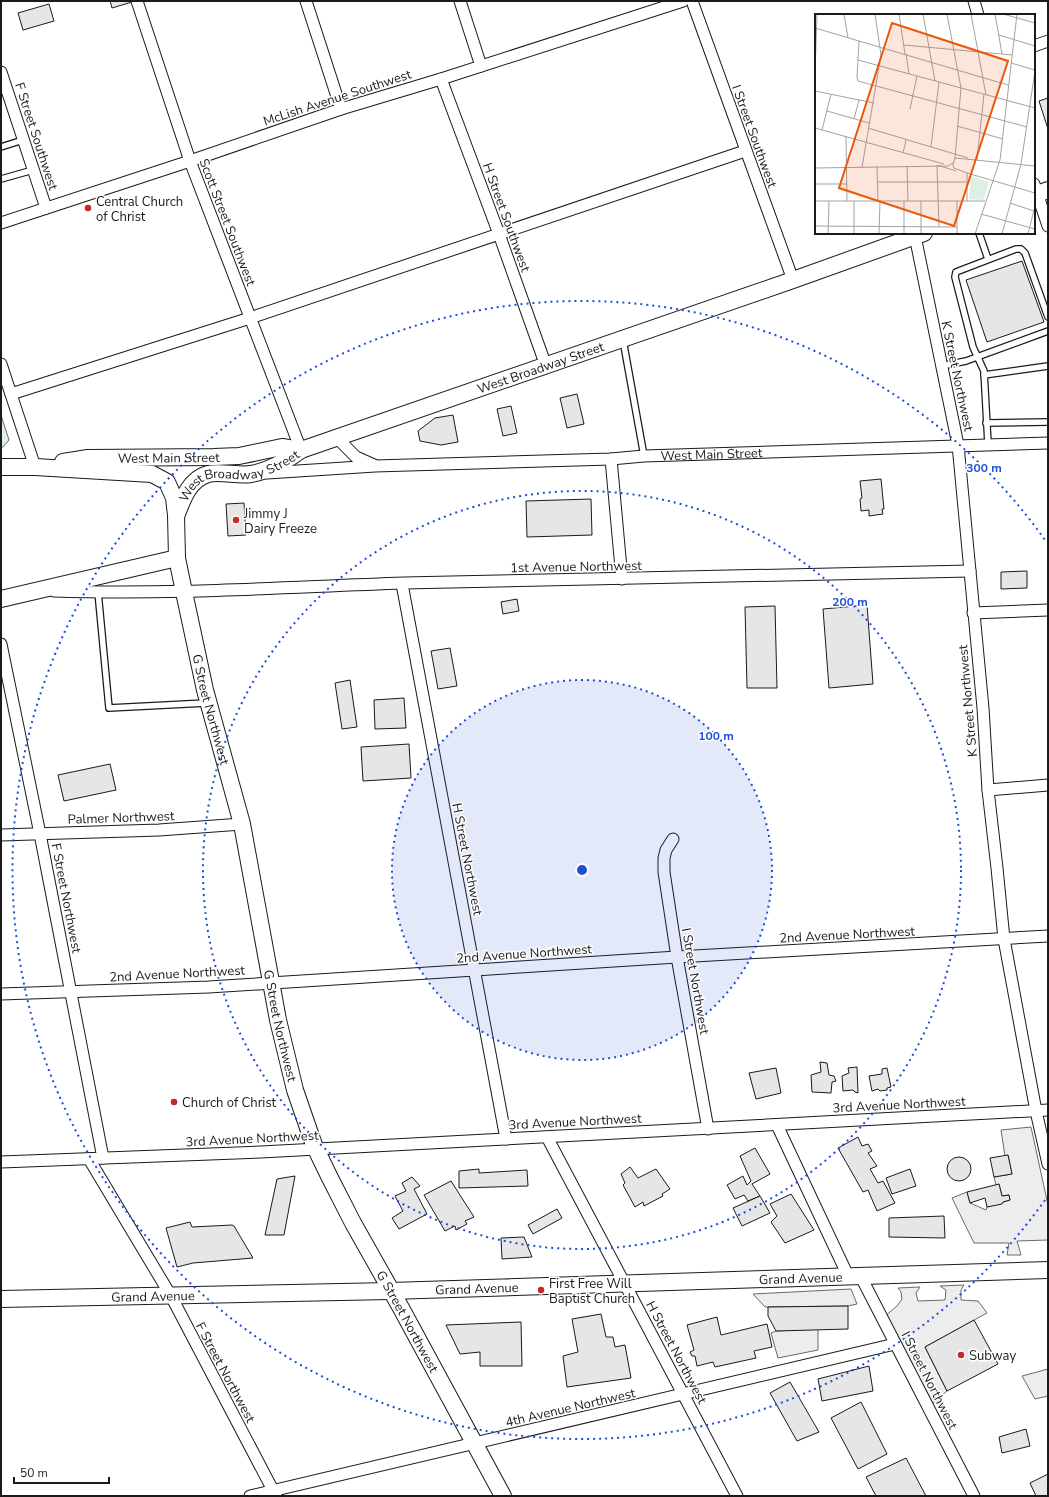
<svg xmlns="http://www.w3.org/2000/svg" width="1049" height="1497" font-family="'Nunito Sans',sans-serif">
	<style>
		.green { fill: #e0efe3; stroke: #6a6a6a }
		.parking { fill: #ededed; stroke: #6a6a6a }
		.building { fill: #e6e6e6; stroke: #1a1a1a }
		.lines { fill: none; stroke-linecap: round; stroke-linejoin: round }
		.lane-casing { stroke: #1a1a1a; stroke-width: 8 }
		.street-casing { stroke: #1a1a1a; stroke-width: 13 }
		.secondary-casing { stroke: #1a1a1a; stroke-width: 18 }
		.lane { stroke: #fff; stroke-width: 5.5 }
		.street { stroke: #fff; stroke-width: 11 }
		.secondary { stroke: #fff; stroke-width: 16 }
		.ring { fill: none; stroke: #1d4ed8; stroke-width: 2; stroke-dasharray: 2 4 }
		.poi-dot { fill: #c62828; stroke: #fff; stroke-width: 1.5 }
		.labels { text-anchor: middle; stroke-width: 3; stroke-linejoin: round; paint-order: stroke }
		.street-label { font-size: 13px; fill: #1a1a1a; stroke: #fff }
		.poi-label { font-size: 13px; fill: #1a1a1a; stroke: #fff; text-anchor: start }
		.inset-road { fill: none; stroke: #a3a3a3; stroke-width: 1 }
		.view { fill: #e8590c; fill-opacity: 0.15; stroke: #e8590c; stroke-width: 2 }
		.inset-edge { fill: none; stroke: #1a1a1a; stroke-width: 2 }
		.centre { fill: #1d4ed8; stroke: #fff; stroke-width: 2 }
		.ring-label { font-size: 12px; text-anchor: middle; font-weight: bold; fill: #1d4ed8; stroke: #fff; stroke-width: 3; stroke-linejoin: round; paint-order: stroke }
	</style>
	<rect width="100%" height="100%" fill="#fff"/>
	<!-- green -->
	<path class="green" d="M1,415L9,440L1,449Z"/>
	<!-- parking -->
	<g class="parking">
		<path d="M1031,1127L1048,1205V1240L1017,1241L1021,1255H1007L1009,1243H974L952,1198L967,1192L970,1203L986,1210L987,1207L1010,1200L1009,1195L1002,1196L999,1184L996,1185L994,1177L1012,1174L1008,1155L1005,1156L1001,1130Z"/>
		<path d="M964,1285L961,1290V1300L978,1301L987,1313L925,1347L947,1391L932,1404L884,1317L897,1306L902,1299L901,1292L898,1288L920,1287L916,1293L918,1301L945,1300L946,1290L940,1286Z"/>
		<path d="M851,1289L857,1304L848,1306L765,1307L753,1294Z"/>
		<path d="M818,1329V1350L778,1358L771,1333L776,1331Z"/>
		<path d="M1048,1369V1396L1035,1399L1022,1376Z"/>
	</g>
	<!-- building -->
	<g class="building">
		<path d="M110,1H131L132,2L112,8Z"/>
		<path d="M49,4L54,21L23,30L18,13Z"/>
		<path d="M1048,98V129L1039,101Z"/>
		<path d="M1022,261L1044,322L987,342L966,280Z"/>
		<path d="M577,394L584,424L567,428L560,398Z"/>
		<path d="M511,406L517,433L503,436L497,409Z"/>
		<path d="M453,415L458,442L441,445L420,441L418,431L435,418Z"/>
		<path d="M881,479L884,509H882L883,514L869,516V510L861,511L860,499L862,498L860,481Z"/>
		<path d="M591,499L592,535L527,537L526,501Z"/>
		<path d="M244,503L246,535L228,536L226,504Z"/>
		<path d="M1027,571V588L1001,589V572Z"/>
		<path d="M517,599L519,611L503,614L501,602Z"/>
		<path d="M867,605L873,684L829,688L823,609Z"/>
		<path d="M775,606L777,688H747L745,607Z"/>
		<path d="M450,648L457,686L438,689L431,651Z"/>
		<path d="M350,680L357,727L342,729L335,683Z"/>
		<path d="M404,698L406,728L375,729L374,700Z"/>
		<path d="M409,744L411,778L363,781L361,747Z"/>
		<path d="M110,764L116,790L64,801L58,775Z"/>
		<path d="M820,1062L827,1063L829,1075L834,1076L836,1081L832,1082L831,1093L812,1092L811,1075L821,1072Z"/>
		<path d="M857,1067L858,1093L855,1092L853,1090L843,1091L842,1076L849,1073L848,1068Z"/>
		<path d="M776,1068L781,1093L756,1099L749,1073Z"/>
		<path d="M887,1068L891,1087L887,1088V1090L880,1091L878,1089L872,1091L869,1076L882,1074V1069Z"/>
		<path d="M858,1137L862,1146L868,1144L872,1151L868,1153L877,1166L870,1169L878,1183L883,1181L895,1203L877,1211L868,1190L863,1192L838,1148Z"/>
		<path d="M755,1148L770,1174L752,1184L760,1196L748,1201L744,1195L735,1199L727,1185L743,1176L747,1185L751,1181L740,1156Z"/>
		<path d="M1008,1155L1012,1174L994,1177L990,1158Z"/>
		<circle cx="959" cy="1169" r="12"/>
		<path d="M630,1167L638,1178L656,1169L670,1189L662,1194L663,1196L644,1206L643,1202L635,1207L623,1185L625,1183L621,1174Z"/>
		<path d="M479,1169V1173L527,1170L528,1186L459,1188V1171Z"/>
		<path d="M910,1169L916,1186L892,1194L886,1178Z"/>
		<path d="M295,1176L284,1235H265L277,1179Z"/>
		<path d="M412,1177L420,1186L414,1189L427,1214L399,1229L392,1218L403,1211L395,1196L406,1191L402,1183Z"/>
		<path d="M451,1181L474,1217L465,1221L467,1224L456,1230L455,1226L445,1231L424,1195Z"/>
		<path d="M999,1184L1002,1196L1009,1195L1010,1200L1003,1202L1002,1204L987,1207L985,1198L970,1203L967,1192Z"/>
		<path d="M791,1194L814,1230L785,1243L771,1222L777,1216L770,1204Z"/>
		<path d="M760,1196L770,1213L742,1226L733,1208Z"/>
		<path d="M557,1209L562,1218L533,1234L528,1225Z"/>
		<path d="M944,1216L945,1238L889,1237V1218Z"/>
		<path d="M190,1222L192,1227L232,1225L234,1226L253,1258L193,1263L177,1267L166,1228Z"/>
		<path d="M524,1237L532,1257L502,1259L501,1238Z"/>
		<path d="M848,1306V1329L776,1331L768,1316V1307Z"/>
		<path d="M601,1314L606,1337H613L615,1347L625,1345L631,1378L567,1387L563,1356L578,1352L572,1319Z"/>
		<path d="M717,1317L721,1335L767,1324L772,1347L754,1351L756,1358L715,1367L713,1362L697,1366L695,1356H692L690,1352L694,1350L687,1325Z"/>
		<path d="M974,1320L998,1364L947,1391L925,1347Z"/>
		<path d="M521,1322L522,1366H480V1352L460,1354L446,1325Z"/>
		<path d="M869,1366L873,1391L822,1401L818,1379Z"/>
		<path d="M790,1382L819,1432L797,1441L770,1393Z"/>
		<path d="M861,1402L887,1454L858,1469L831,1418Z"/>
		<path d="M1026,1429L1030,1446L1002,1453L999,1437Z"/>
		<path d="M906,1458L926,1496H876L866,1477Z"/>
		<path d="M1048,1474V1496H1036L1030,1483Z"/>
	</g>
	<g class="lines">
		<defs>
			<g id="lane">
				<path d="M1,147L23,140"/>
				<path d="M1,179L33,170"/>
				<path d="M979,233L988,259"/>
				<path d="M623,340L644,456"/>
				<path d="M941,366L966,361L1048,331"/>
				<path d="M984,375L1048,366"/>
				<path d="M986,423L1048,422"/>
				<path d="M988,444L984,371L973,347L955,277L956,272L1016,249H1021L1025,253L1048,317"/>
				<path d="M98,592L109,708L206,703"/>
			</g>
			<g id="street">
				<path d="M137,1L190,161L301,450"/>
				<path d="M306,1L341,109"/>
				<path d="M460,1L481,66"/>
				<path d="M692,1L793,280"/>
				<path d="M974,1L978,15"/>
				<path d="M1034,46L1048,41"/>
				<path d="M1,72L46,208"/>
				<path d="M441,79L499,234L546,366"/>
				<path d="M1034,184L1048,226"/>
				<path d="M1,223L190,161L341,109L441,79L683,1"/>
				<path d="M915,236L958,445L983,708L988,790L997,868L1004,939L1036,1111L1048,1164"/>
				<path d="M1,364L35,467"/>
				<path d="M11,394L250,318L745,151"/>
				<path d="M337,438L356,457L374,465"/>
				<path d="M611,459L622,579"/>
				<path id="s1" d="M267,473L375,466L611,459L644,456L1048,443"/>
				<path d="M402,584L506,1139"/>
				<path d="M54,591C171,595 287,587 404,583C592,578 781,575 970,571"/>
				<path d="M973,613L1048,610"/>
				<path d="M1,644L40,834L103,1158"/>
				<path d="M988,790L1048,785"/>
				<path d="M1,835L159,830L242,824"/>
				<path d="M673,839L666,850L664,858V872L677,957L708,1129"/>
				<path d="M1,994L209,987L677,957L1048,936"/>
				<path d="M777,1125L849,1278"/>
				<path d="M547,1137L737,1496"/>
				<path d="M89,1159L171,1296L276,1496"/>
				<path d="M1,1162L261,1152L1048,1110"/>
				<path d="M861,1277L974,1496"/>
				<path d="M250,1496L895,1344"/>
			</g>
			<g id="secondary">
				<path d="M1034,195L1048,190"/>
				<path id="s2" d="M63,462L88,458L214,457L239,456L282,447L301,450"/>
				<path id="s3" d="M1,467H35L152,474L167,482L174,498L176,515L177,558L184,592L205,690L242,824L278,1020L295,1090L314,1145L329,1176L353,1223L401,1308L503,1496"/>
				<path id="s4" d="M177,514C183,498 190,479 208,474C219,471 239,476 251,474C270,471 286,461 301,450L793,280L924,233"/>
				<path d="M1,599L177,558"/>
				<path id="s5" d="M1,1299L390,1291L1048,1270"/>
			</g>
		</defs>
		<!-- lane casing -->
		<use href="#lane" class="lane-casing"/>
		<!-- street casing -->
		<use href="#street" class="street-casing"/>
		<!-- secondary casing -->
		<use href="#secondary" class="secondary-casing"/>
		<!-- lane -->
		<use href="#lane" class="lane"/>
		<!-- street -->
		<use href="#street" class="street"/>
		<!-- secondary -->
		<use href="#secondary" class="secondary"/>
	</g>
	<!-- distance rings -->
	<circle cx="582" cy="870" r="190" fill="#1d4ed8" fill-opacity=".12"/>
	<g class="ring">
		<circle cx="582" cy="870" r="190"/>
		<circle cx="582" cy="870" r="379"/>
		<path d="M1045 1200A569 569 0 1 1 1045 540"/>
	</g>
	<!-- markers -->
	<g class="poi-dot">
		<circle cx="88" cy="208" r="4"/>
		<circle cx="236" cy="520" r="4"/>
		<circle cx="174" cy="1102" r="4"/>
		<circle cx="541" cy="1290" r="4"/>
		<circle cx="961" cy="1355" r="4"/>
	</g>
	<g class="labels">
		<!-- street labels -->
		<g class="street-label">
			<text transform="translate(337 97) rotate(-18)" y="5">McLish Avenue Southwest</text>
			<text transform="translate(37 136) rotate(72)" y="5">F Street Southwest</text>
			<text transform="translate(755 136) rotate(70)" y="5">I Street Southwest</text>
			<text transform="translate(507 217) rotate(70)" y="5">H Street Southwest</text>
			<text transform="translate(228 222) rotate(69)" y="5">Scott Street Southwest</text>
			<text dy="5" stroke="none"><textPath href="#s4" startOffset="405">West Broadway Street</textPath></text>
			<text transform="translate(958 376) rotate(78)" y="5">K Street Northwest</text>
			<text dy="5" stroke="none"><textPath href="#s1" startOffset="445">West Main Street</textPath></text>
			<text dy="5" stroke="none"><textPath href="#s2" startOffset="106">West Main Street</textPath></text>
			<text dy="5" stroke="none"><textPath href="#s4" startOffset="81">West Broadway Street</textPath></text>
			<text transform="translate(576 566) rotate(-1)" y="5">1st Avenue Northwest</text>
			<text transform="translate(967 701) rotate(-95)" y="5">K Street Northwest</text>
			<text dy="5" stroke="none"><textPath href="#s3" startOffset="401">G Street Northwest</textPath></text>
			<text transform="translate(121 817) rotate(-2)" y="5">Palmer Northwest</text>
			<text transform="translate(468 859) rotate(79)" y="5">H Street Northwest</text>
			<text transform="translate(67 898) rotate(79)" y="5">F Street Northwest</text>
			<text transform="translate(847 934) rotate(-3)" y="5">2nd Avenue Northwest</text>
			<text transform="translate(524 953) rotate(-4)" y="5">2nd Avenue Northwest</text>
			<text transform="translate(177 973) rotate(-3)" y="5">2nd Avenue Northwest</text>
			<text transform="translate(696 981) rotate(80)" y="5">I Street Northwest</text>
			<text dy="5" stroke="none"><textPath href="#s3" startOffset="725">G Street Northwest</textPath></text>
			<text transform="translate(899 1104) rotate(-3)" y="5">3rd Avenue Northwest</text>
			<text transform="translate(575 1121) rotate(-3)" y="5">3rd Avenue Northwest</text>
			<text transform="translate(252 1138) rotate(-3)" y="5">3rd Avenue Northwest</text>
			<text dy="5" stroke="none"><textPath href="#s5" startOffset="800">Grand Avenue</textPath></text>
			<text dy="5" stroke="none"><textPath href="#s5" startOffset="476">Grand Avenue</textPath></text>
			<text dy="5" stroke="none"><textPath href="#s5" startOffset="152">Grand Avenue</textPath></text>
			<text dy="5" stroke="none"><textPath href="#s3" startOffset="1049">G Street Northwest</textPath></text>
			<text transform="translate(677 1352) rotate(62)" y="5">H Street Northwest</text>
			<text transform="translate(226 1372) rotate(62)" y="5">F Street Northwest</text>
			<text transform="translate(930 1380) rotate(63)" y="5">I Street Northwest</text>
			<text transform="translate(570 1407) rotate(-13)" y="5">4th Avenue Northwest</text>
		</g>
		<!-- poi labels -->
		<g class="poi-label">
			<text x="96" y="206">Central Church<tspan x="96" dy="15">of Christ</tspan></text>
			<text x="244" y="518">Jimmy J<tspan x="244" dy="15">Dairy Freeze</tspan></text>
			<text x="182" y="1107">Church of Christ</text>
			<text x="549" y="1288">First Free Will<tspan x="549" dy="15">Baptist Church</tspan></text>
			<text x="969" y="1360">Subway</text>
		</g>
	</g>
	<!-- overview -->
	<g transform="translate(815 14)">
		<rect width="220" height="220" fill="#fff"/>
		<path d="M156,162L174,168L169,186L154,185Z" fill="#e0efe3"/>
		<path class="inset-road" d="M29,0L33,24M84,0L90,40M108,0L120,67M132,0L146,74L140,144M156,0L171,81M180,0L187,40M188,0L220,9M0,14L193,71M184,21L220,32M44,27L42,63L43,67L212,113M89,31L197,41M91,40L94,60M43,46L220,94M196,49L220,56M0,60L2,0M0,77L59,89M95,95L102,62M12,97L54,109M39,105L44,86M142,112L188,125M0,114L129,150M53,114L153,144M7,116L16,80M31,123L32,187M116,133L124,68M88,139L91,126M162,146L169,80M122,151L141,157M62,152L63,187M92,152L93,187M122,152L124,213M220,152L140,144L138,151L139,154L152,159L220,179M47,153L66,41L60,0M0,154L133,152L138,149M152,159V187M62,168H152M0,170H32M0,187H170M39,187V220M89,187V220M142,187V220M195,189L219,197M166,200L220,215M0,212L142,213M13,220L14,187M64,220L65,187M106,220V187M160,220L185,146L202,0M187,220L206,150L220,57M213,220L220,192"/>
		<path class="view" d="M77,9L193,47L139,212L24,174Z"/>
		<rect width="220" height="220" class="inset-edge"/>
	</g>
	<circle cx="582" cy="870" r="6" class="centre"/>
	<g class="ring-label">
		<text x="984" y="472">300 m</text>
		<text x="850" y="606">200 m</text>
		<text x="716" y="740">100 m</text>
	</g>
	<!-- border -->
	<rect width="1049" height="1497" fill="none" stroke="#1a1a1a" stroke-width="4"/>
	<!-- scale -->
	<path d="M14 1477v6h95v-6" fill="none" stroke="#1a1a1a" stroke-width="2"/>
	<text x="20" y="1477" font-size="12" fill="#1a1a1a" stroke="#ffffff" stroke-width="3" paint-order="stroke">50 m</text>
</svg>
